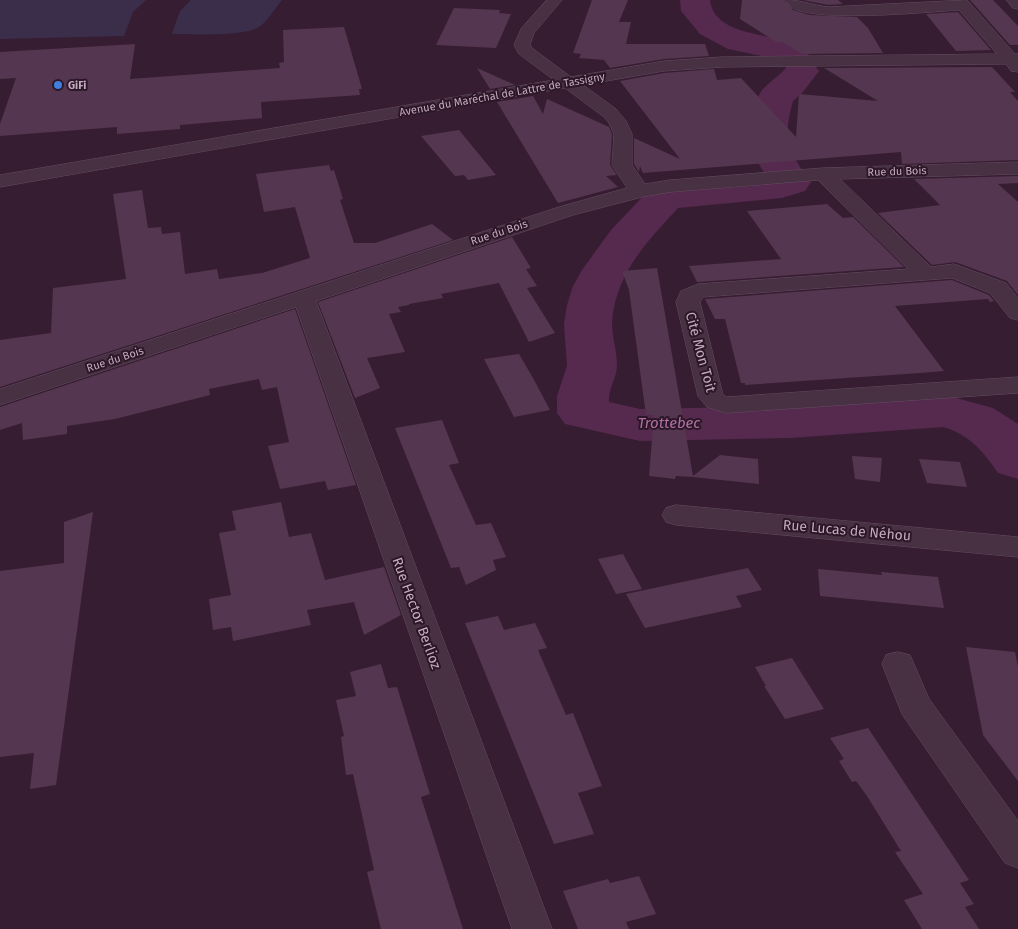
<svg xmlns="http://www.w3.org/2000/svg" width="1018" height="929" font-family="'Fira Sans',sans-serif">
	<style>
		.green { fill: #3b2e4b }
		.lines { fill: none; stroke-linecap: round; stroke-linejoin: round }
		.river { fill: #56294e; fill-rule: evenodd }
		.building { fill: #553650 }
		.minor-casing { stroke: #654e61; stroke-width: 1 }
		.minor { fill: #473143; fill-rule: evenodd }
		.shop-dot { fill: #3f7fe0; stroke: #2b1727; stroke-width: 2 }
		.labels { text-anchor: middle; stroke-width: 4; stroke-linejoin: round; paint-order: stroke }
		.far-poi-label { font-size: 11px; font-weight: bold; fill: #c5aabf; stroke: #2b1727; text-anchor: start }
		.far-street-label { font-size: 11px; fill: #c5aabf; stroke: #2b1727 }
		.street-label { font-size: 14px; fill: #c5aabf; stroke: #2b1727 }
		.water-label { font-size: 15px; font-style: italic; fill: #b070a5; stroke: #2b1727 }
	</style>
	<rect width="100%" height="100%" fill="#371d32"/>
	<!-- green -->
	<g class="green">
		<path d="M0,0H146L133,12L124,36L0,39Z"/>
		<path d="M191,0H282C275,8 267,22 259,27C243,37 191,34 172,34L180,11Z"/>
	</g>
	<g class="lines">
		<!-- river -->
		<path class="river" d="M680,0H710C715,43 791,29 809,55L804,61L814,64L819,71L803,92L793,101C785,128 785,145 802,170L800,172L805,173L811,182L805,191L782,198L678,208C647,242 615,274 612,323C612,337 617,351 617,365C617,378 608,389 609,402L640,409L791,406L945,395L993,408L1018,424V479L998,473C983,451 970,435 943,427L791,438L640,441L565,424L557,413V396L567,366L564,324L567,305L573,286L582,270L611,230L651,188L666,185L766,175C751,155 746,134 754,109C756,102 758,94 764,88C773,79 781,75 789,64L771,58L728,49L700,34L681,11Z"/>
	</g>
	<!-- building -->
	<g class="building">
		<path d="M592,0H628L619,22H631L626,44H705L709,56L664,59L610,68L604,60L579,58L581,54L573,53Z"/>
		<path d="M742,0H785L793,10L810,15L857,17L868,28L883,53L802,54L782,42H776L740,19Z"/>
		<path d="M803,0H838L843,4L828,5Z"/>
		<path d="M970,0H993L1018,26V45H1010Z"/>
		<path d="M454,8L500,10L499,13L511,14L496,48L436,45Z"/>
		<path d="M958,12L991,50L956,51L926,14Z"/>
		<path d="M344,27L362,89H359L360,95L261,102L262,118L180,125V129L117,134V127L0,136V124L16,78L0,79V52L135,44L130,79L280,68L279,63L284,62L283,30Z"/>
		<path d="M992,67L1015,92H1010L1018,101V160L902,164L901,152L643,173L640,166L639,172L634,164V138L680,159L620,81L664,73L714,69L717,80L741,78L796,137L799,94L878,101L824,68Z"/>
		<path d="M477,68L515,85L490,89Z"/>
		<path d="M533,96L543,114L547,99L609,127L612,134L610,165L617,175L606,176L618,187L558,203L497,102Z"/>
		<path d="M459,130L496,175L468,180L464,175L455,176L421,136Z"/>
		<path d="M329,165L331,171L334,170L343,199L340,200L354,243H375L432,224L453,240L0,387V340L51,333L53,288L126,279L113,194L142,190L148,228L161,227L162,234L180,232L185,274L217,269L219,279L262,273L310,258L295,207L264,212L256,174Z"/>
		<path d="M1018,176V183L998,184L1018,202V295L1007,281L955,262L932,265L878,213L940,205L914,179Z"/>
		<path d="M827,204L843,218L853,217L904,267L697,282L689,266L781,259L747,211Z"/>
		<path d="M512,237L531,268L526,269L537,286L527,288L555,333L529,342L499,283L441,294L443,298L409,304V305L398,307L401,312L389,314L405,352L367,358L380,388L355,398L318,302Z"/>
		<path d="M657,268L693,476L720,455L758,459L759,484L693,477L676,476L675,479L649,476L654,415H646L629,290L622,271Z"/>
		<path d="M952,280L989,295L994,301L990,302L988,299L895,306L944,371L920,373L745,385V383H741L725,319H715L705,299Z"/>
		<path d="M295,309L356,485L328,490L325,481L280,489L268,446L289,442L277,387L262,390L259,379L209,389L210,395L115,419L67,426V434L23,440L22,423L0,430V407Z"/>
		<path d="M519,354L533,378L550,410L514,417L484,359Z"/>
		<path d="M442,420L459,463L449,465L476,525L491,523L506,557L493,560L496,570L466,585L459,567L451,568L395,428Z"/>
		<path d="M852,456L882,458L880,482L855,479Z"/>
		<path d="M919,459L960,462L967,487L927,483Z"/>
		<path d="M281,502L289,537L311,533L325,580L384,567L401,615L364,635L354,602L307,610L311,625L233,641L231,627L213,630L209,599L231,595L219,533L236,530L232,511Z"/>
		<path d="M93,512L56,785L30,789L34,753L0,757V571L64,563V522Z"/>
		<path d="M623,554L642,589L616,594L598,559Z"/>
		<path d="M748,568L762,590L736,596L742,607L645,628L626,594Z"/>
		<path d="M818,569L882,575L881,572L938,577L944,608L820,596Z"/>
		<path d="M498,616L504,630L535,623L547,648L538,650L566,715L573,713L602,786L578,793L594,834L554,844L465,623Z"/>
		<path d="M966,647L1015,652L1018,667V781L983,735Z"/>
		<path d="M792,658L824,709L785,719L764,686H766L755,667Z"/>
		<path d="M381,664L388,688L397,687L430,794L421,797L463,929H381L367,872L374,870L353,774L346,775L341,737L344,736L336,700L356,696L350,672Z"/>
		<path d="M868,728L969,880L960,883L974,904L965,907L979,929H922L904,900L923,894L895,852L901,851L867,796L856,781L852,782L839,761L844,759L830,738Z"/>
		<path d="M639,876L656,914L626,922L629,929H578L563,891L608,879L610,883Z"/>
	</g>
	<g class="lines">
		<defs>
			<g id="minor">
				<path d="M547,0H562L534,33L530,45L532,48L571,77L664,61L722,57L997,54L959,10C937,11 786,27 787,0C801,0 812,5 828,7L967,0L1015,54H1018V72L1011,71L1006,64L722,67L664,71L583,85L616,109L626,121L632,134V165L645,184L670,180L823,168L1018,162V174L840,179L931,267L954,264L1006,283L1018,298V320L1010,318L990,293L952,278L703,297L700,302L723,395L727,397L1018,377V393L726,413L707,407L698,396L676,302L681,291L698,284L908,269L818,180L670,192L642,197L573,215L316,301L552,929H512L296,307L0,405V389L559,207L627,188L612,165L614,134L609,123L604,117L565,88L0,187V175L554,80L519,54L514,45L521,29Z"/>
				<path d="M1007,0H1018V9L1013,8Z"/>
				<path d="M676,505L1018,537V557L676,525L666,522L662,515L666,508Z"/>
				<path d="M898,652L910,655L929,699L1018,821V868L1005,863L902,714L882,664L886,655Z"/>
			</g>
		</defs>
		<!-- minor casing -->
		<use href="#minor" class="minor-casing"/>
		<!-- minor -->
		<use href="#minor" class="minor"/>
	</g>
	<!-- markers -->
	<circle class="shop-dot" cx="58" cy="85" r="5"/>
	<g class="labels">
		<!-- far-poi labels -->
		<g class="far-poi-label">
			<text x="68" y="89">GiFi</text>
		</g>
		<!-- far-street labels -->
		<g class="far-street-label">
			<text transform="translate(502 94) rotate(-10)" y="4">Avenue du Maréchal de Lattre de Tassigny</text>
			<text transform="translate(897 171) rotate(-2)" y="4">Rue du Bois</text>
			<text transform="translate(499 232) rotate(-18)" y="4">Rue du Bois</text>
			<text transform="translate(115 359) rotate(-18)" y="4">Rue du Bois</text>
		</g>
		<!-- street labels -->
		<g class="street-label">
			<text transform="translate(701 352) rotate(75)" y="5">Cité Mon Toit</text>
			<text transform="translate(847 530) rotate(5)" y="5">Rue Lucas de Néhou</text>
			<text transform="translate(417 613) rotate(70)" y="5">Rue Hector Berlioz</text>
		</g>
		<!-- water labels -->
		<g class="water-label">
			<text x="669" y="428">Trottebec</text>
		</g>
	</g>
</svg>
